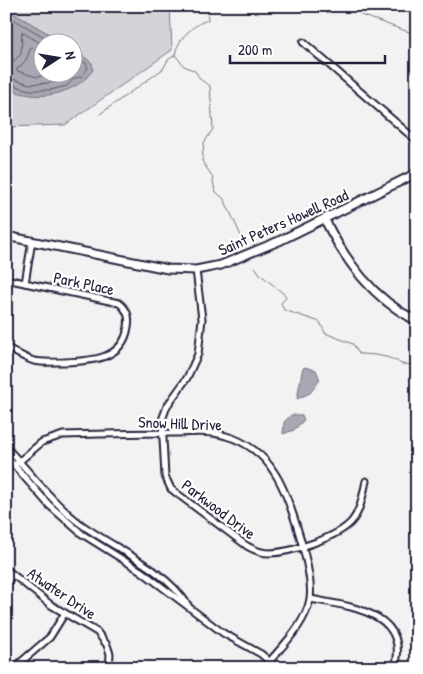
<svg xmlns="http://www.w3.org/2000/svg" width="423" height="674" font-family="'Patrick Hand',sans-serif">
	<style>
		.green { fill: #d3d3d8; stroke: #7a7a8a; fill-rule: evenodd }
		.water { fill: #a8a8b2; stroke: #727282 }
		.lines { fill: none; stroke-linecap: round; stroke-linejoin: round }
		.shore { stroke: #58586b; stroke-width: 1 }
		.stream { stroke: #727282; stroke-width: 1 }
		.street-casing { stroke: #22223b; stroke-width: 9 }
		.secondary-casing { stroke: #22223b; stroke-width: 11 }
		.street { stroke: #fff; stroke-width: 5 }
		.secondary { stroke: #fff; stroke-width: 7 }
		.labels { text-anchor: middle; stroke-width: 4.5; stroke-linejoin: round; paint-order: stroke }
		.street-label { font-size: 16px; fill: #22223b; stroke: #fff }
	</style>
	<rect width="100%" height="100%" fill="#f2f2f3"/>
	<filter id="ink" filterUnits="userSpaceOnUse"><feTurbulence type="fractalNoise" baseFrequency=".02" numOctaves="2"/><feDisplacementMap in="SourceGraphic" scale="10" xChannelSelector="R" yChannelSelector="G"/><feConvolveMatrix kernelMatrix="1 2 1 2 8 2 1 2 1" color-interpolation-filters="sRGB"/></filter>
	<g filter="url(#ink)">
		<!-- green -->
		<path class="green" d="M6,6H170L172,50L65,125L6,127ZM42,42H72V72H42Z"/>
		<!-- water -->
		<g class="water">
			<path d="M6,9L63,42H42V72H72L73,48L92,63L93,70C74,96 34,103 6,87V52L11,50V41L6,38Z"/>
			<path d="M304,367L316,370L320,380L310,393L297,399L302,371Z"/>
			<path d="M291,415H302L304,420L294,430L283,434L284,422Z"/>
		</g>
		<g class="lines">
			<!-- shore -->
			<g class="shore">
				<path d="M6,15L53,42"/>
				<path d="M42,53L31,47L26,60L17,69V71L37,77L60,72"/>
				<path d="M6,63L14,61L21,54L22,32L42,44"/>
				<path d="M6,77L30,84L49,83L64,80L78,71L80,66L72,62"/>
				<path d="M6,83L29,90H50L67,86L73,79L82,76L88,68L86,63L72,54"/>
			</g>
			<!-- stream -->
			<g class="stream">
				<path d="M344,6L347,10"/>
				<path d="M361,15L409,32L417,28"/>
				<path d="M175,55L184,66L195,71L201,80L210,86L213,129L204,143L202,161L212,176L215,191L224,199L243,240"/>
				<path d="M100,114L163,69L168,60L175,55C177,39 194,24 208,20L207,6"/>
				<path d="M255,267L260,274L285,295L286,298L281,303L284,310L320,322L325,333L353,344L359,354C370,354 393,356 401,364L417,365"/>
			</g>
			<defs>
				<g id="street">
					<path d="M303,42L417,141"/>
					<path d="M196,270L202,319L198,354L187,378L167,406L162,420L165,476L171,489L247,546C254,550 261,553 269,553C290,553 339,537 352,521C361,510 363,494 366,481"/>
					<path d="M6,279L119,303C127,309 130,317 128,327C123,360 91,361 64,362C54,362 43,363 34,361C24,358 15,352 6,347"/>
					<path d="M25,283L32,241"/>
					<path d="M6,447C30,472 51,501 78,522C114,549 163,567 188,605"/>
					<path d="M6,456L49,505L82,534L141,571L223,633L261,654L277,668"/>
					<path d="M15,465L42,442L63,435C101,434 139,433 177,433C193,432 211,431 226,436C245,441 264,455 274,472C289,494 314,573 310,599C305,626 281,647 264,668"/>
					<path d="M6,569L51,605L97,632L107,645L110,654L109,668"/>
					<path d="M6,583L13,575"/>
					<path d="M310,599C347,606 411,611 395,668"/>
					<path d="M14,668L50,637L65,613"/>
				</g>
				<g id="secondary">
					<path d="M325,220C346,262 373,299 417,321"/>
					<path d="M6,236L168,269L196,270L221,265L279,241L417,173"/>
				</g>
			</defs>
			<!-- street casing -->
			<use href="#street" class="street-casing"/>
			<!-- secondary casing -->
			<use href="#secondary" class="secondary-casing"/>
			<!-- street -->
			<use href="#street" class="street"/>
			<!-- secondary -->
			<use href="#secondary" class="secondary"/>
		</g>
	</g>
	<g class="labels">
		<!-- street labels -->
		<g class="street-label">
			<text transform="translate(283 222) rotate(-24)" y="6">Saint Peters Howell Road</text>
			<text transform="translate(84 283) rotate(12)" y="6">Park Place</text>
			<text transform="translate(180 423) rotate(2)" y="6">Snow Hill Drive</text>
			<text transform="translate(219 509) rotate(37)" y="6">Parkwood Drive</text>
			<text transform="translate(62 593) rotate(34)" y="6">Atwater Drive</text>
		</g>
	</g>
	<!-- margin -->
	<rect width="423" height="674" fill="none" stroke="#fff" stroke-width="25"/>
	<rect x="12" y="12" width="398" height="649" fill="none" stroke="#22223b" stroke-width="2" filter="url(#ink)"/>
	<!-- north arrow -->
	<g transform="translate(58 58) rotate(78)"><circle r="24" fill="#ffffff" stroke="#a7a7b1"/>
	<path d="M0-4L9 19L0 12L-9 19Z" fill="#22223b"/>
	<text y="-8" font-size="14" font-weight="bold" text-anchor="middle" fill="#22223b">N</text>
	</g>
	<!-- scale -->
	<path d="M230 55v8h155v-8" fill="none" stroke="#22223b" stroke-width="2.5"/>
	<text x="238" y="55" font-size="15" fill="#22223b" stroke="#ffffff" stroke-width="4" paint-order="stroke">200 m</text>
</svg>
